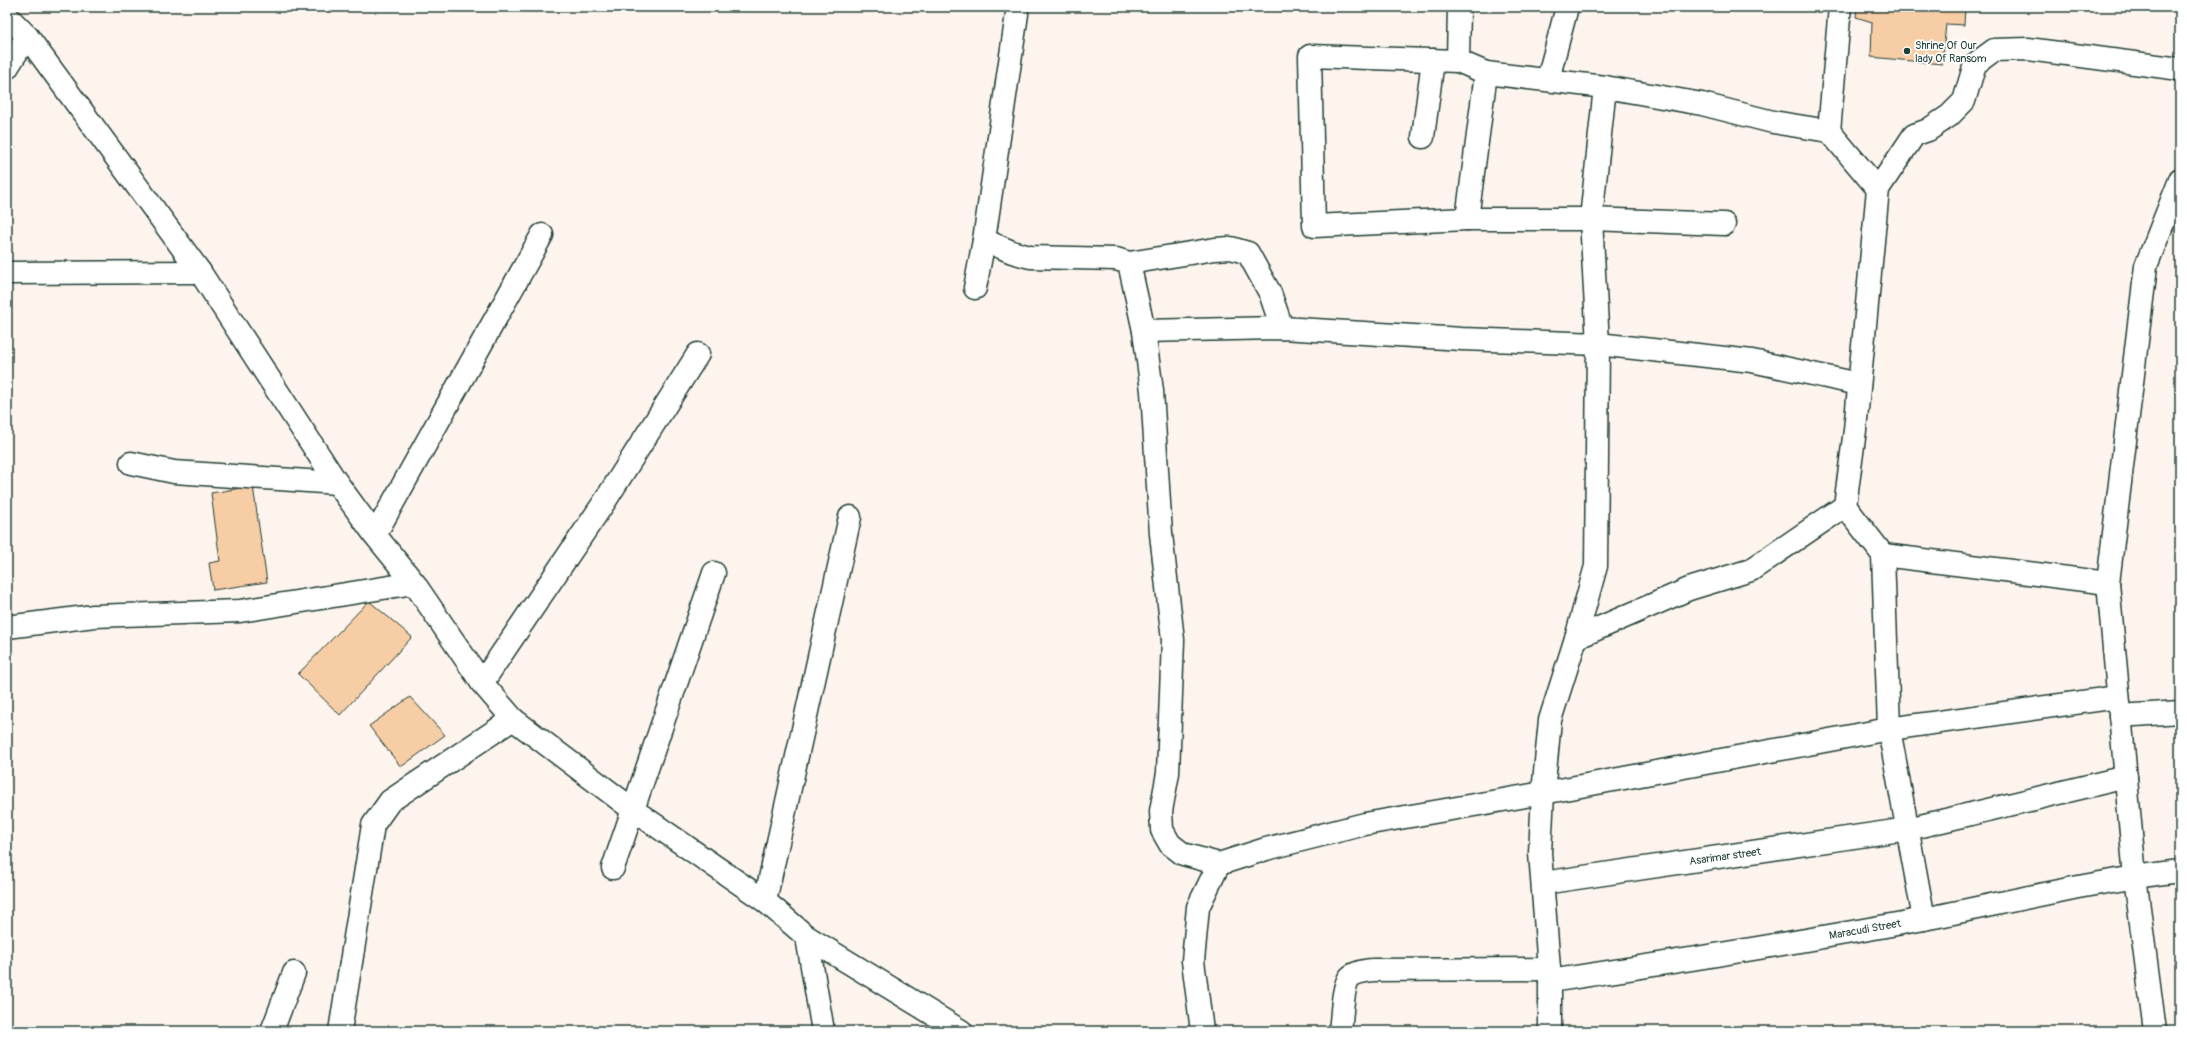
<svg xmlns="http://www.w3.org/2000/svg" width="2187" height="1038" font-family="Pangolin,sans-serif">
	<style>
		.building { fill: #f7cda6; stroke: #1f3d34 }
		.lines { fill: none; stroke-linecap: round; stroke-linejoin: round }
		.minor-casing { stroke: #1f3d34; stroke-width: 25 }
		.minor { stroke: #fff; stroke-width: 22 }
		.poi-dot { fill: #1f3d34; stroke: #fff; stroke-width: 1.5 }
		.labels { text-anchor: middle; stroke-width: 3.5; stroke-linejoin: round; paint-order: stroke }
		.poi-label { font-size: 11px; fill: #1f3d34; stroke: #fff; text-anchor: start }
		.street-label { font-size: 11px; fill: #1f3d34; stroke: #fff }
	</style>
	<rect width="100%" height="100%" fill="#fdf5ed"/>
	<filter id="ink" filterUnits="userSpaceOnUse"><feTurbulence type="fractalNoise" baseFrequency=".025" numOctaves="2"/><feDisplacementMap in="SourceGraphic" scale="8" xChannelSelector="R" yChannelSelector="G"/><feConvolveMatrix kernelMatrix="1 2 1 2 8 2 1 2 1" color-interpolation-filters="sRGB"/></filter>
	<g filter="url(#ink)">
		<!-- building -->
		<g class="building">
			<path d="M1857,7H1965L1964,25L1946,24L1942,64L1871,57L1872,22L1856,17Z"/>
			<path d="M253,486L267,582L213,590L209,563L220,561L211,493Z"/>
			<path d="M369,601L412,637L340,715L298,674Z"/>
			<path d="M410,697L445,735L401,767L369,726Z"/>
		</g>
		<g class="lines">
			<defs>
				<g id="minor">
					<path d="M1459,7L1458,61L1486,73L1605,87L1702,104L1773,122L1829,131L1878,189"/>
					<path d="M7,16L27,36L200,272L337,483L375,535L414,583L482,683L513,719L632,809L765,901L807,937L961,1031"/>
					<path d="M1458,61L1310,56L1314,226L1467,219"/>
					<path d="M7,68L27,36"/>
					<path d="M1486,73L1467,219H1591L1724,224"/>
					<path d="M1548,79L1567,7"/>
					<path d="M1829,131L1840,7"/>
					<path d="M1423,137L1433,60"/>
					<path d="M984,240L1012,252L1030,257L1116,259L1129,263L1144,331"/>
					<path d="M1129,263L1215,249L1231,248L1248,253L1270,293L1282,328"/>
					<path d="M7,273L200,272"/>
					<path d="M975,288L984,240L1017,14L1016,7"/>
					<path d="M131,463L174,472L337,483"/>
					<path d="M1845,506L1883,555L1889,729L1924,919"/>
					<path d="M375,535L542,235"/>
					<path d="M1883,555L2108,583"/>
					<path d="M7,627L94,616L240,611L414,583"/>
					<path d="M1576,638L1596,566L1598,344L1591,219L1605,87"/>
					<path d="M482,683L605,501L698,354"/>
					<path d="M2120,716L2180,712"/>
					<path d="M1219,864L1266,849L1365,824L1543,793L1889,729L2118,697"/>
					<path d="M613,868L714,573"/>
					<path d="M1543,883L1908,829L2126,777"/>
					<path d="M765,901L850,517"/>
					<path d="M807,937L823,1031"/>
					<path d="M1550,981C1675,962 1800,942 1924,919C2009,902 2094,881 2180,871"/>
					<path d="M272,1031L294,973"/>
					<path d="M340,1031L373,825L390,801L513,719"/>
					<path d="M1202,1031L1193,961L1198,907L1219,864L1183,854L1170,844L1162,830L1161,811L1168,773L1173,640L1161,534L1152,391L1144,331L1282,328L1462,339L1598,344L1752,361L1859,384"/>
					<path d="M1340,1031C1342,1019 1342,986 1350,977C1355,972 1365,971 1372,970L1549,969"/>
					<path d="M1550,1031V981L1540,853L1543,793L1550,720L1576,638L1689,589L1751,570L1845,506L1855,430L1878,189L1914,135L1928,130L1949,116L1964,101L1975,64L1994,50L2028,49L2180,69"/>
					<path d="M2155,1031L2135,877L2108,583L2146,266L2180,180"/>
				</g>
			</defs>
			<!-- minor casing -->
			<use href="#minor" class="minor-casing"/>
			<!-- minor -->
			<use href="#minor" class="minor"/>
		</g>
	</g>
	<!-- markers -->
	<circle class="poi-dot" cx="1907" cy="51" r="4"/>
	<g class="labels">
		<!-- poi labels -->
		<g class="poi-label">
			<text x="1915" y="49">Shrine Of Our<tspan x="1915" dy="13">lady Of Ransom</tspan></text>
		</g>
		<!-- street labels -->
		<g class="street-label">
			<text transform="translate(1725 856) rotate(-8)" y="4">Asarimar street</text>
			<text transform="translate(1865 929) rotate(-10)" y="4">Maracudi Street</text>
		</g>
	</g>
	<!-- margin -->
	<rect width="2187" height="1038" fill="none" stroke="#fff" stroke-width="24"/>
	<rect x="12" y="12" width="2163" height="1014" fill="none" stroke="#1f3d34" stroke-width="1.5" filter="url(#ink)"/>
</svg>
